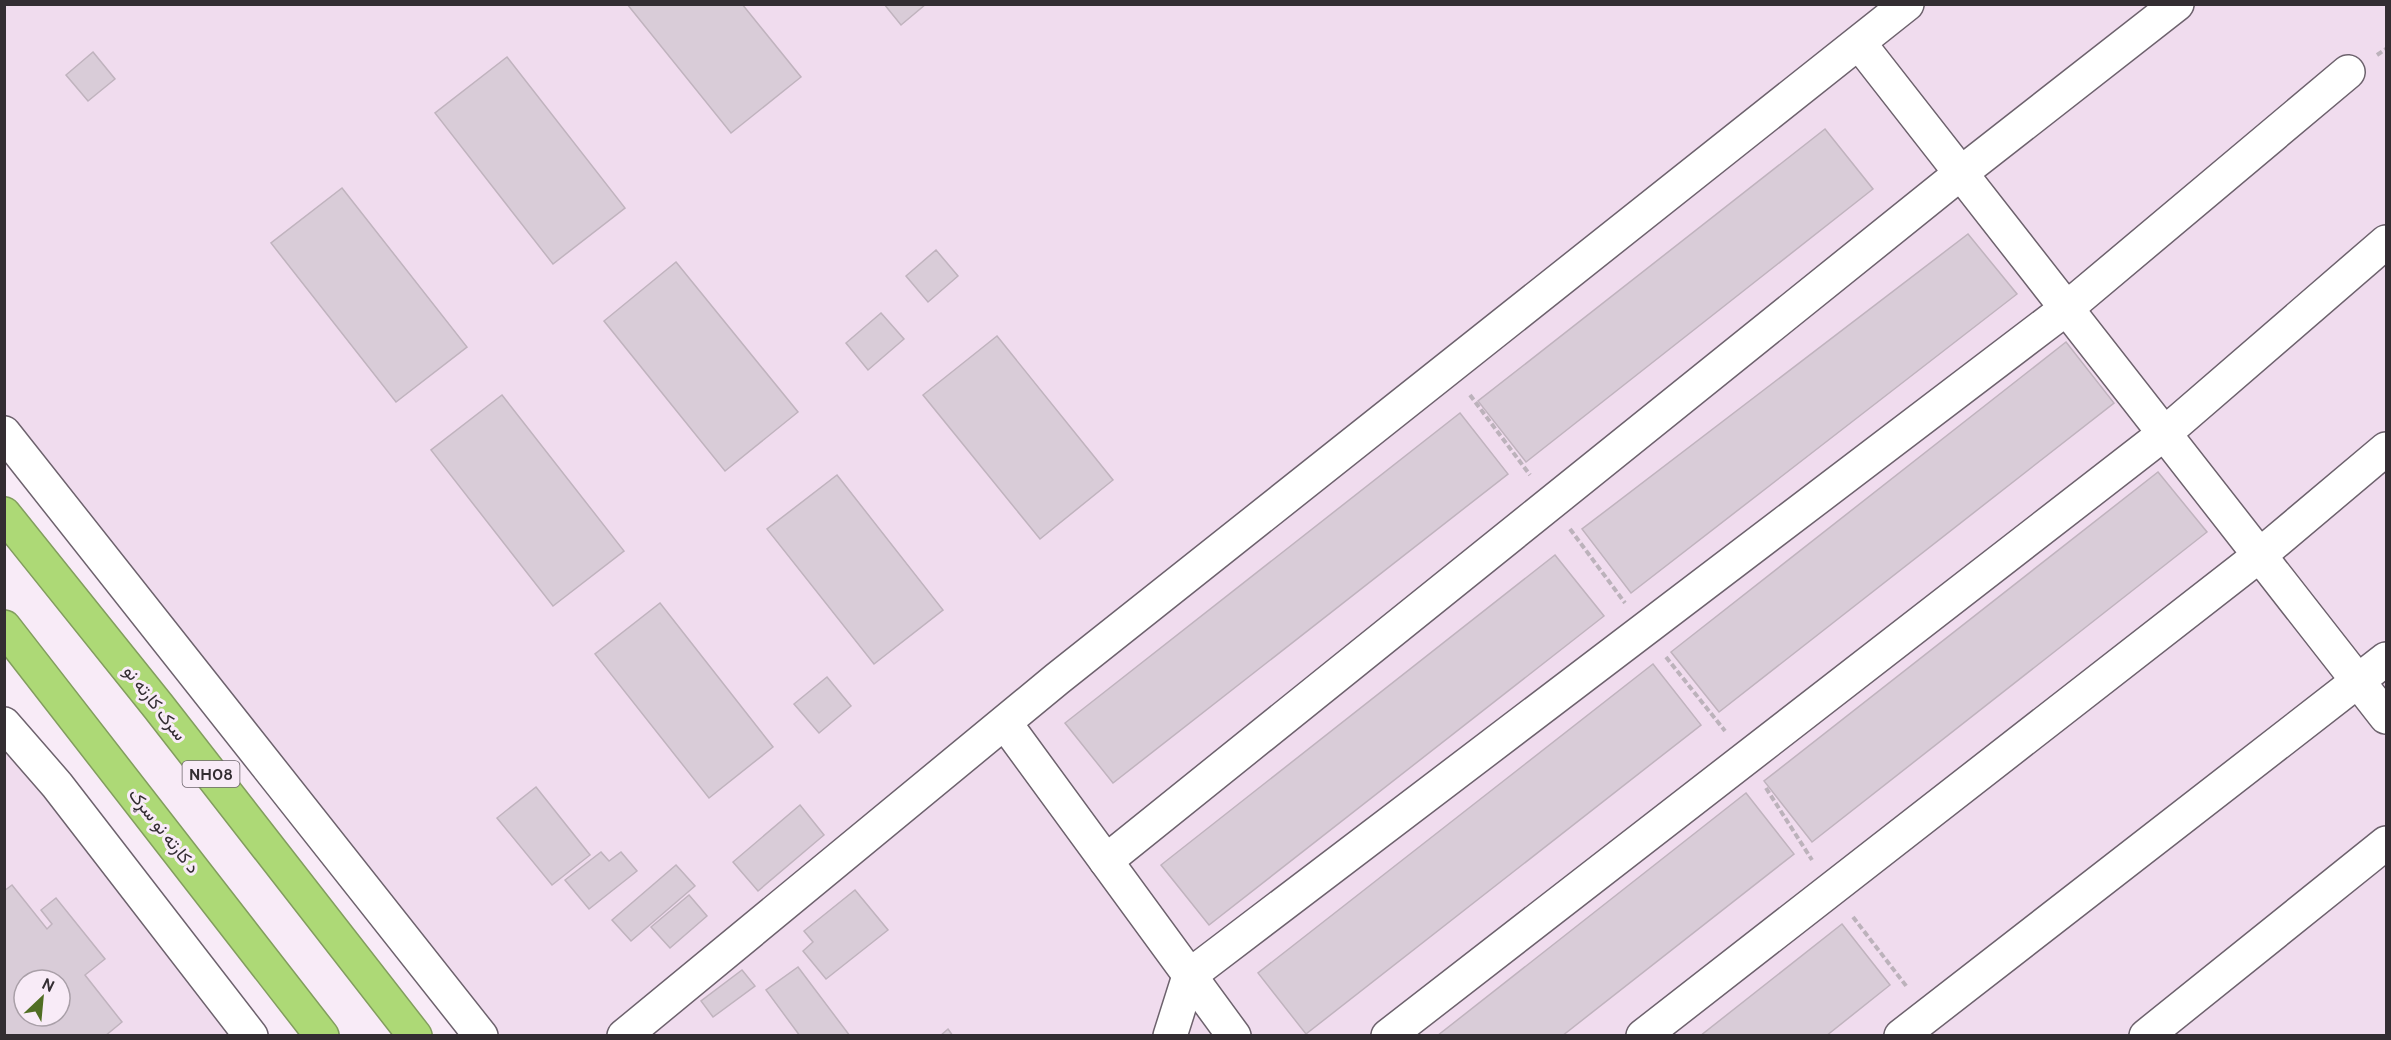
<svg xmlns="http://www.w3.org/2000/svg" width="2391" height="1040" font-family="Cabin,Vazirmatn,sans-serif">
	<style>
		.built { fill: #f0dcee; fill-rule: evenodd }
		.building { fill: #d9ccd8; stroke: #c0b3be; stroke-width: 1.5; fill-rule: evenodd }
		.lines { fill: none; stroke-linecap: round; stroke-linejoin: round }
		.minor-casing { stroke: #6d626d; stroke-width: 36 }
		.highway-casing { stroke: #829d5e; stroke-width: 36 }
		.path { stroke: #bcb2bb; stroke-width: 4; stroke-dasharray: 6 3; stroke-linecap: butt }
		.minor { stroke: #fff; stroke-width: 33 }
		.highway { stroke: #add976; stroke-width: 33 }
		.labels { text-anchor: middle; stroke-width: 6; stroke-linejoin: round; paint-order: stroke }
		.shield { fill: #f8ebf7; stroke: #6e666d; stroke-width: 1.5 }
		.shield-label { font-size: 16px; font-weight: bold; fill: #332d32 }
		.street-label { font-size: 18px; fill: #332d32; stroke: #f8ebf7 }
	</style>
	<rect width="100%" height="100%" fill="#f8ebf7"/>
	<!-- built -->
	<g class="built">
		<path d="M5,5H2386V1035H481L5,433Z"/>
		<path d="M4,724L251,1035H5ZM24,980H60V1016H24Z"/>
	</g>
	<!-- building -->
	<g class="building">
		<path d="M627,4H742L801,77L731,133Z"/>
		<path d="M884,4H926L901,25Z"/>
		<path d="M93,52L115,79L88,101L66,75Z"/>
		<path d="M507,57L625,208L553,264L435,113Z"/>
		<path d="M1825,129L1873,189L1526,462L1478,401Z"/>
		<path d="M342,188L467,347L396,402L271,243Z"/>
		<path d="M1968,234L2017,294L1631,593L1582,529Z"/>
		<path d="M936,250L958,276L928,302L906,276Z"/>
		<path d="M676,262L798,412L725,471L604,321Z"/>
		<path d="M881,313L904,339L868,370L846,343Z"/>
		<path d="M997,336L1113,480L1040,539L923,395Z"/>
		<path d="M2066,342L2114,403L1719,712L1671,652Z"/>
		<path d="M502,395L624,551L553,606L431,450Z"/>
		<path d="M1460,413L1508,474L1113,783L1065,723Z"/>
		<path d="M2158,472L2207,532L1812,842L1764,781Z"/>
		<path d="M837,475L943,610L874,664L767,529Z"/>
		<path d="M1555,555L1604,616L1209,925L1161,865Z"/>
		<path d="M660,603L773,747L709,798L595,654Z"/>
		<path d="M1653,664L1701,725L1306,1034L1258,973Z"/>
		<path d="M827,677L851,706L819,733L794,704Z"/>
		<path d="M536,787L590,855L552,885L497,818Z"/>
		<path d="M1746,793L1794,854L1562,1036H1437Z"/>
		<path d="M800,805L824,835L758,891L733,862Z"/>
		<path d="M601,852L609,861L621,852L637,871L589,909L565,880Z"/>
		<path d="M676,865L695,886L631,941L612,920Z"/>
		<path d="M12,885L47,929L52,924L41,910L56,898L105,959L85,975L122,1022L105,1036H4V891ZM24,980H60V1016H24Z"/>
		<path d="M855,890L888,930L826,979L803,951L813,942L804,931Z"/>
		<path d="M689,895L707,916L670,948L651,927Z"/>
		<path d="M1842,924L1890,985L1826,1036H1700Z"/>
		<path d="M798,967L850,1036H800L766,990Z"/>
		<path d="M742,970L755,986L713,1017L701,1001Z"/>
		<path d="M948,1029L953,1036H940Z"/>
	</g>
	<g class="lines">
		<defs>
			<g id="minor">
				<path d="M1859,43L2386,717"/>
				<path d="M4,433L481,1036"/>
				<path d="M1005,723L1234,1036"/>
				<path d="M4,724L57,785L251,1036"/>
				<path d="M1106,861L1961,173L2177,4"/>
				<path d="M624,1036L1057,679L1907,4"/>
				<path d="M1170,1036L1189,976L2067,308L2348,72"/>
				<path d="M1388,1036L2165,433L2386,242"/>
				<path d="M1643,1036L2260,555L2386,449"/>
				<path d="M1901,1036L2386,659"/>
				<path d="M2146,1036L2386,843"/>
			</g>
			<g id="highway">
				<path d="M4,514L158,706L415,1036"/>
				<path d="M4,627L322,1036"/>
			</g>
		</defs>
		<!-- minor casing -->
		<use href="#minor" class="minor-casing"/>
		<!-- highway casing -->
		<use href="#highway" class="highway-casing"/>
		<!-- path -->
		<g class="path">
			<path d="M2377,55L2386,49"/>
			<path d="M1470,395L1530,475"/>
			<path d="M1570,529L1625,603"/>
			<path d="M1666,657L1725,731"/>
			<path d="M1766,788L1812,860"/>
			<path d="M1853,917L1907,987"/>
		</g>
		<!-- minor -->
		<use href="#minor" class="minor"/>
		<!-- highway -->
		<use href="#highway" class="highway"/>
	</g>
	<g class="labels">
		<!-- shield labels -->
		<rect class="shield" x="182.5" y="761" width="57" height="26" rx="4.5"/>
		<g class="shield-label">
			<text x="211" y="780">NH08</text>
		</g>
		<!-- street labels -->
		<g class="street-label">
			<text transform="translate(155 703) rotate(52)" y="6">سرک کارته نو</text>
			<text transform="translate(164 831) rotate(52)" y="6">د کارته نو سړک</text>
		</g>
	</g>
	<!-- border -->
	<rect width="2391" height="1040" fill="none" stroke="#332d32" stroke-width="12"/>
	<!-- north arrow -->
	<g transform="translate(42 998) rotate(26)"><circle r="28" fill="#f8ebf7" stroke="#a99fa8" stroke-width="1.5"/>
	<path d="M0-4.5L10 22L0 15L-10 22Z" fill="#506e23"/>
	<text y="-9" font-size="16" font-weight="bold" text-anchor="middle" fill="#332d32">N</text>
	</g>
</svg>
